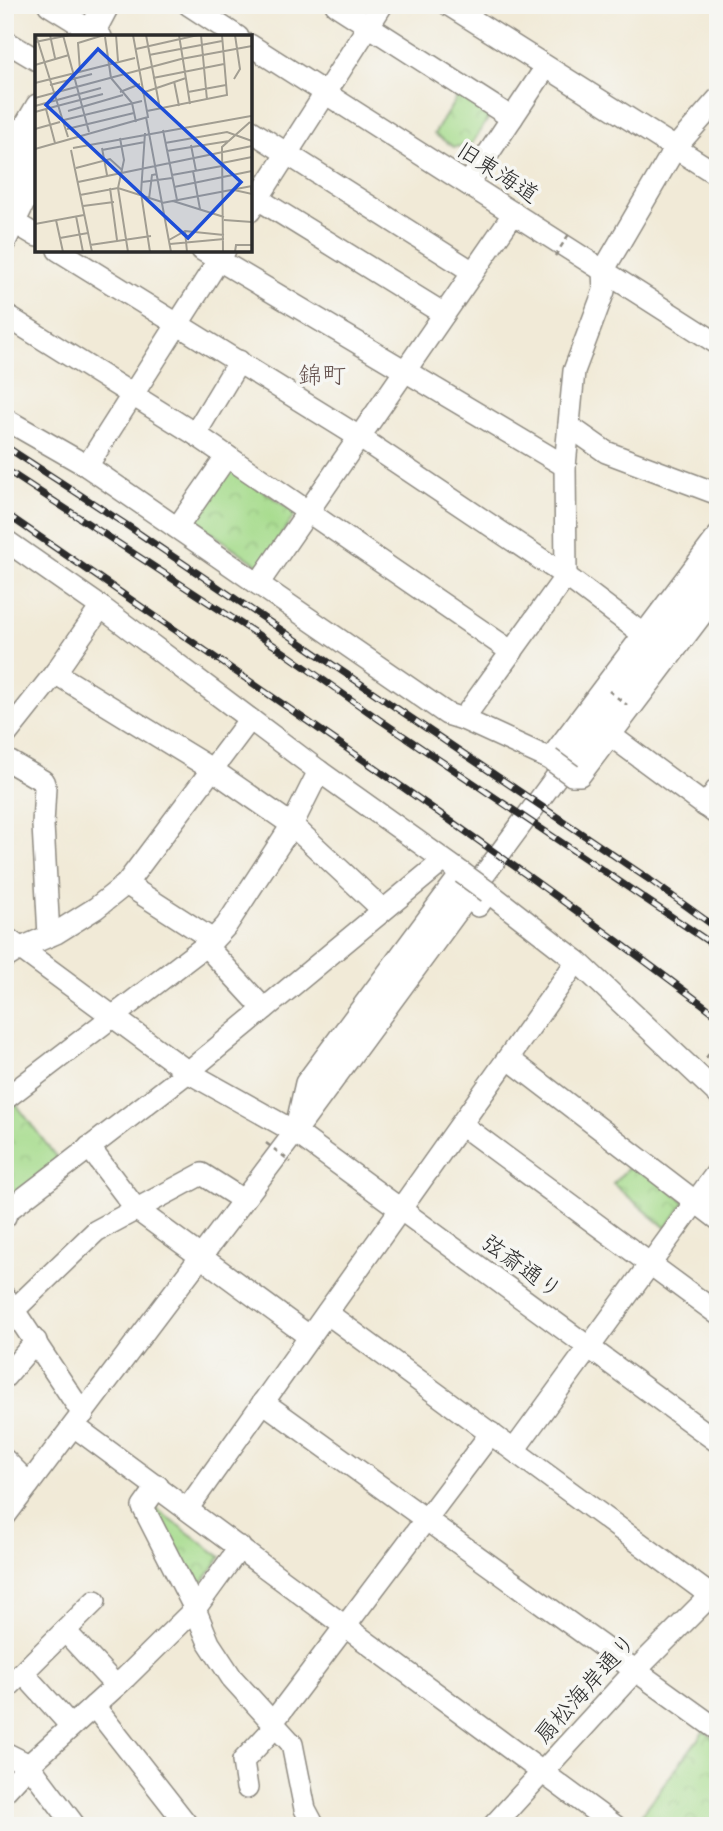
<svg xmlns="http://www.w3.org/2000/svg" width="723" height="1831" font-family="Mynerve,'Klee One',sans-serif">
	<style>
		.park { fill: url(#park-crowns); stroke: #68835b; stroke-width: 2 }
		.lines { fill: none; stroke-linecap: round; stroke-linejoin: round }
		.minor-casing { stroke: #8e8a81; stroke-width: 24 }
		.major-casing { stroke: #8e8a81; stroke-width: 29 }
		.path { stroke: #8e8a81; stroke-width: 2.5; stroke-dasharray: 5 5; stroke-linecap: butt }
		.minor { stroke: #fff; stroke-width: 21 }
		.major { stroke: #fff; stroke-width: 26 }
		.rail-casing { stroke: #2b2b2b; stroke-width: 7 }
		.rail { stroke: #f6f6f2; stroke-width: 4.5; stroke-dasharray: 13; stroke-linecap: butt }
		.minor-bridge-casing { stroke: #8e8a81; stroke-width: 24; stroke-linecap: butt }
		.path-bridge { stroke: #8e8a81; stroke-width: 2.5; stroke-dasharray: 5 5; stroke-linecap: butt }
		.minor-bridge { stroke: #fff; stroke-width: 21 }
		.labels { text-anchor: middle; stroke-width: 7; stroke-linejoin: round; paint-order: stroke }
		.street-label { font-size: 23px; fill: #2b2b2b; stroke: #f6f6f2 }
		.neighbourhood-label { font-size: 24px; fill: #65524e; stroke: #f6f6f2 }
		.inset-road { fill: none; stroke: #a29e92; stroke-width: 2 }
		.view { fill: #1d4ed8; fill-opacity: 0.15; stroke: #1d4ed8; stroke-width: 3.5 }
		.inset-edge { fill: none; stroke: #2b2b2b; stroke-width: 3.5 }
	</style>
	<defs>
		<pattern id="park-crowns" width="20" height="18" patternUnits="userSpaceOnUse" patternTransform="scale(1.75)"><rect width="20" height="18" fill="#a5db8b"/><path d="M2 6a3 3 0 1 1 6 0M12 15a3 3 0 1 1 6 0" fill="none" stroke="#8ebc78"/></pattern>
	</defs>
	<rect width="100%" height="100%" fill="#f6f6f2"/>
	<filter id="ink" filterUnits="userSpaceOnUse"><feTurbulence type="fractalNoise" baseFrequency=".0143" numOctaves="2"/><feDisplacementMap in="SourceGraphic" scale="14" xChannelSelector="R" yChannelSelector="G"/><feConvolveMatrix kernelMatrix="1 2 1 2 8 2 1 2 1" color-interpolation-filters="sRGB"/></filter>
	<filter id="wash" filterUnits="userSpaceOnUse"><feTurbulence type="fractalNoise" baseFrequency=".00686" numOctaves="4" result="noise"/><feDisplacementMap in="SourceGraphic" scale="28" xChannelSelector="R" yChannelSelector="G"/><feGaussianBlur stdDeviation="1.57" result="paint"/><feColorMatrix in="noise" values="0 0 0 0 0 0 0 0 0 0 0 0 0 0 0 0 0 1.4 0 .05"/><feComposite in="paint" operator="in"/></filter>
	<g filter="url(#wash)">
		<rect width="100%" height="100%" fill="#f1ead7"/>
		<!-- park -->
		<g class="park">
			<path d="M461,91L493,111L471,145L454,147L434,134Z"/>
			<path d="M228,467L296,513L263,563L258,565L192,519Z"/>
			<path d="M13,1100L60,1162L5,1203V1106Z"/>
			<path d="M634,1161L685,1202L666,1228L613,1184Z"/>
			<path d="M155,1508L221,1557L198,1588H194L152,1511Z"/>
			<path d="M704,1731L718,1741V1826H650L639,1818Z"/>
		</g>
	</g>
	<g filter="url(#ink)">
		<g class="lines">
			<defs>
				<g id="minor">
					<path d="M49,5L101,37"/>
					<path d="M189,5L238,37"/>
					<path d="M336,5L512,118"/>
					<path d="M449,5L718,175"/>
					<path d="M5,41L37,60"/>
					<path d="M250,45L718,344"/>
					<path d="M250,130L473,272"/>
					<path d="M5,160L37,105"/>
					<path d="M468,184L546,67"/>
					<path d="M250,194L444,314"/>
					<path d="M250,211L382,5"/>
					<path d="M15,223L37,236"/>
					<path d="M5,242L37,176"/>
					<path d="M58,250L359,437L566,576L644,635"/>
					<path d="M202,250L565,466"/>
					<path d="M5,315L195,434L512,652"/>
					<path d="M5,419L87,466L447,714L463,719L550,759L718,536"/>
					<path d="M569,426L606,452L718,494"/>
					<path d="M195,434L239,361"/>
					<path d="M87,466L225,250"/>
					<path d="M177,528L227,456"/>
					<path d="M5,540L101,607L319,771L462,873L306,1083L297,1123"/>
					<path d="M258,584L514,213"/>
					<path d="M55,673L213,770L292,825L383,910"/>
					<path d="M463,719L566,576L565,466L574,371L604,291L603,271L675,148L718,99"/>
					<path d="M610,735L718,815"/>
					<path d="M5,736L55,673L101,607"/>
					<path d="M5,759L43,781L45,787L43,825L49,936"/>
					<path d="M572,775H580L718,593"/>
					<path d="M705,806L718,788"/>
					<path d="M126,884L213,940"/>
					<path d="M478,906L488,892L577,961L718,1094"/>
					<path d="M5,937L188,1072L295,1132L718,1442"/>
					<path d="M205,945L264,1009"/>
					<path d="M5,958L21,948L56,933L96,908L126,884L250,719"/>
					<path d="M509,1059L718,1219"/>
					<path d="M5,1099L213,940L226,926L292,825L319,771"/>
					<path d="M462,1125L718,1314"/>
					<path d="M89,1147L136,1209L310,1337"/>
					<path d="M5,1217L7,1211L188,1072L443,861"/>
					<path d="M5,1297L83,1414"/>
					<path d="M14,1310L96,1231L202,1174L243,1200"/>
					<path d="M327,1313L710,1595"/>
					<path d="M5,1377L36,1341"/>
					<path d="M263,1402L718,1730"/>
					<path d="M74,1426L615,1826"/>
					<path d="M514,1450L718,1171"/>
					<path d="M5,1460L29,1484"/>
					<path d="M158,1486L143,1507L195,1609L209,1643L232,1678L292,1744L305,1809L314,1826"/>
					<path d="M188,1508L577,961"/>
					<path d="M5,1516L295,1132L654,644L718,567"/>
					<path d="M65,1631L116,1686"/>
					<path d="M23,1673L71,1726"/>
					<path d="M5,1690L95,1601"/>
					<path d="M94,1706L188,1826"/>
					<path d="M273,1722L491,1433"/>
					<path d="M5,1753L29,1765L75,1826"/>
					<path d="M247,1788L243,1761L276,1726"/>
					<path d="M5,1791L29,1765L126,1677L195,1609L240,1547"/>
					<path d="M493,1826L635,1671L718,1588"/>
				</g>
				<g id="major">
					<path d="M89,37L106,5"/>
					<path d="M5,197L37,136"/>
				</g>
			</defs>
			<!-- minor casing -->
			<use href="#minor" class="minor-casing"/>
			<!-- major casing -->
			<use href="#major" class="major-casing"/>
			<!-- path -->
			<path class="path" d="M706,1058L718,1042"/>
			<!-- minor -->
			<use href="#minor" class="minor"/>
			<!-- major -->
			<use href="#major" class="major"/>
			<defs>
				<g id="rail">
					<path d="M5,446L128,526L650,880L718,929"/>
					<path d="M5,469L278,648L380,720L718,948"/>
					<path d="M5,513C244,678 486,840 718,1016"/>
				</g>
			</defs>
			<!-- rail casing -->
			<use href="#rail" class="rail-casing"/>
			<!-- rail -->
			<use href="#rail" class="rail"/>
			<defs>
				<g id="minor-bridge">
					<path d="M550,759L572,775"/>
					<path d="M462,873L488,892"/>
				</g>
			</defs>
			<!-- minor-bridge casing -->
			<use href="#minor-bridge" class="minor-bridge-casing"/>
			<!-- path-bridge -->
			<g class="path-bridge">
				<path d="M555,256L571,231"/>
				<path d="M609,691L627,705"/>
				<path d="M266,1143L291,1162"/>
			</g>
			<!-- minor-bridge -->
			<use href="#minor-bridge" class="minor-bridge"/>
		</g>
	</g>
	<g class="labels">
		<!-- street labels -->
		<g class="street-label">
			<text transform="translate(498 172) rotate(33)" y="8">旧東海道</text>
			<text transform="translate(522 1266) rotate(36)" y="8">弦斎通り</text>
			<text transform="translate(585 1688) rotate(-48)" y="8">扇松海岸通り</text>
		</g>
		<!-- neighbourhood labels -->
		<g class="neighbourhood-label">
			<text x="322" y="383">錦町</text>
		</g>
	</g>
	<!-- overview -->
	<g transform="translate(35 35)">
		<rect width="217" height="217" fill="#f1ead7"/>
		<path class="inset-road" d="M1,0L33,102M15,0L20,23M28,0L54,97M81,0L83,26M111,0L125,74M144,0L155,69M166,0L172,65M70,2L76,43L97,68L101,87M0,7L35,0M101,14L163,0M114,20L187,6M0,30L34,20M45,36L43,8L69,0M118,43L189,29M199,44L205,34L200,0M139,46L144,71M0,48L100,23M15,50L57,39M85,57L105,49M153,57L191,50M107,58L151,43M0,63L146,24L217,11M0,71L66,53M22,71L68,59M11,74L20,108M33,76L88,60M112,76L192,60L187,0M0,77L22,71M111,82L136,217M29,85L107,66M0,94L25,87M32,94L99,78M128,95L142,165M110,98L106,158L115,217M85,103L89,125L83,153L93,217M130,108L192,97L217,106M156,110L161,136M38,113L216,81M67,113L72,140M0,114L113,82L98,0M36,115L57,217M67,115L110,107M132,116L194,106M187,128L217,122M41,133L75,124L87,135M158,136L165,174M137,140L187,131M43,147L217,111M107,147L137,143M139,152L217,136M75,153L82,205M199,155L217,159L216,152M45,160L83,153L127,167M114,164L117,140L122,139M138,166L189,182M127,168L217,151M48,171L79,167M41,181L48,217M21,185L28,217M189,185L217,187M0,189L49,180M150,196L152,217M25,203L53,198M134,205L150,196L189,200M135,209L189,204M55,210L116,201M188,217L187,112L215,87M200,217L201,210H217"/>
		<path class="view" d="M63,14L206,147L153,203L11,70Z"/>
		<rect width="217" height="217" class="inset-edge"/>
	</g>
	<!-- margin -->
	<rect width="723" height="1831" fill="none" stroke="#f6f6f2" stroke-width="28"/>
</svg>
